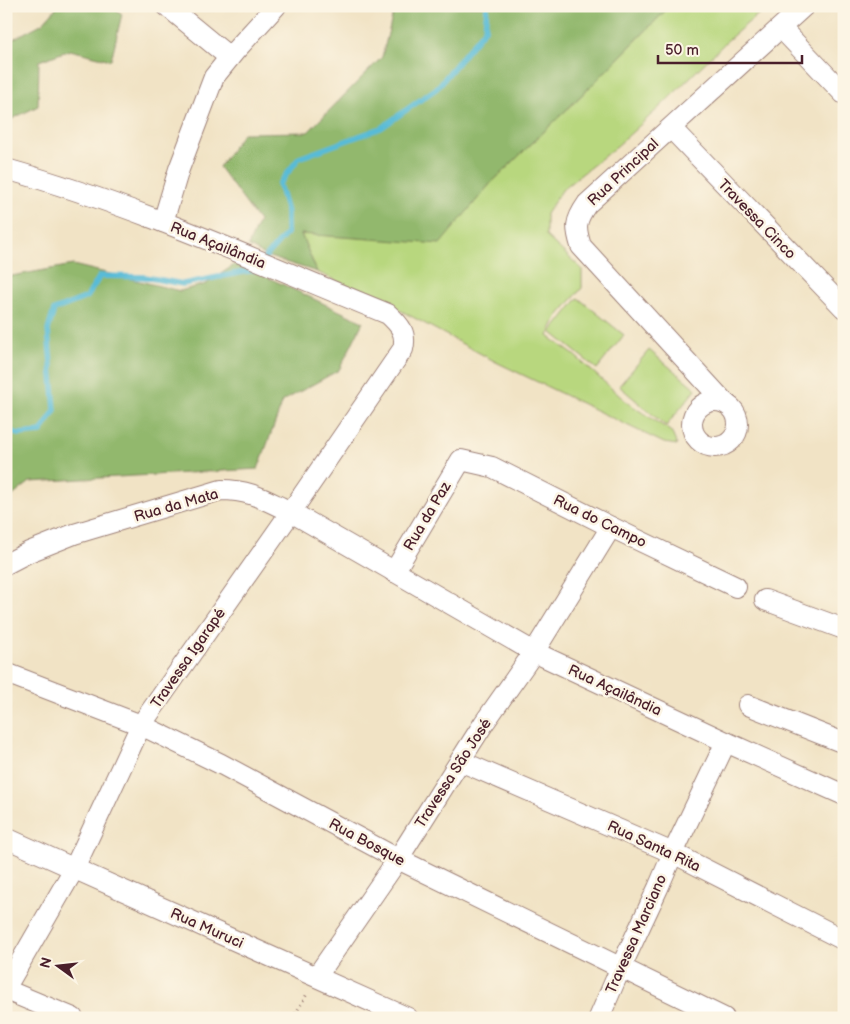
<svg xmlns="http://www.w3.org/2000/svg" width="850" height="1024" font-family="'Balsamiq Sans',sans-serif">
	<style>
		.green { fill: #b8d77e; stroke: #817b54 }
		.forest { fill: #92b86d; stroke: #6e6c4c }
		.lines { fill: none; stroke-linecap: round; stroke-linejoin: round }
		.stream { stroke: #58bbd7; stroke-width: 5.5 }
		.minor-casing { stroke: #9e8178; stroke-width: 22 }
		.path { stroke: #9e8178; stroke-width: 3; stroke-dasharray: 1 4; stroke-linecap: butt }
		.minor { stroke: #fff; stroke-width: 20 }
		.labels { text-anchor: middle; stroke-width: 5; stroke-linejoin: round; paint-order: stroke }
		.street-label { font-size: 15px; fill: #4a1f2b; stroke: #fcf5e5 }
	</style>
	<rect width="100%" height="100%" fill="#fcf5e5"/>
	<filter id="ink" filterUnits="userSpaceOnUse"><feTurbulence type="fractalNoise" baseFrequency=".02" numOctaves="2"/><feDisplacementMap in="SourceGraphic" scale="10" xChannelSelector="R" yChannelSelector="G"/><feConvolveMatrix kernelMatrix="1 2 1 2 8 2 1 2 1" color-interpolation-filters="sRGB"/></filter>
	<filter id="wash" filterUnits="userSpaceOnUse"><feTurbulence type="fractalNoise" baseFrequency=".0096" numOctaves="4" result="noise"/><feDisplacementMap in="SourceGraphic" scale="20" xChannelSelector="R" yChannelSelector="G"/><feGaussianBlur stdDeviation="1.12" result="paint"/><feColorMatrix in="noise" values="0 0 0 0 0 0 0 0 0 0 0 0 0 0 0 0 0 1.4 0 .05"/><feComposite in="paint" operator="in"/></filter>
	<g filter="url(#wash)">
		<rect width="100%" height="100%" fill="#f1e3c5"/>
		<!-- green -->
		<g class="green">
			<path d="M670,6H768L729,39L661,106L617,146L563,189L546,214V236L582,269V288L557,317L548,336L574,355L629,404L671,431L677,445L664,443L496,362L394,307L317,272L301,234L440,243L490,184L593,84Z"/>
			<path d="M578,298L624,335L597,369L551,332Z"/>
			<path d="M649,350L696,389L666,426L619,386Z"/>
		</g>
		<!-- forest -->
		<g class="forest">
			<path d="M58,6H111L122,14L111,60L70,50L39,61L38,106L6,122V40H11L43,23Z"/>
			<path d="M395,6H670L593,84L490,184L440,244L301,234L317,272L266,256L248,246L259,221L219,167L243,133L308,132L382,57Z"/>
			<path d="M237,263L363,322L339,370L283,401L258,469L30,482L6,501V277L73,265L180,291L206,284Z"/>
		</g>
		<g class="lines">
			<!-- stream -->
			<path class="stream" d="M6,431L19,434L41,432L55,410L48,330L54,310L87,297L100,276L145,277L183,284L254,270L287,233V212L279,184L299,158L381,128L437,88L485,29L487,6"/>
		</g>
	</g>
	<g filter="url(#ink)">
		<g class="lines">
			<defs>
				<g id="minor">
					<path d="M167,6L229,57"/>
					<path d="M781,28L844,94"/>
					<path d="M671,128L844,308"/>
					<path d="M6,169C138,206 262,263 388,314C400,325 407,333 403,349L291,512L141,725L74,869L6,987"/>
					<path d="M163,222L179,169L214,77L235,51L276,6"/>
					<circle cx="715" cy="424" r="23"/>
					<path d="M725,403L581,246C575,227 575,221 587,204L804,6"/>
					<path d="M6,564L29,552L74,534L221,490C251,490 265,500 291,512L534,652L726,742L844,795"/>
					<path d="M394,572L461,460L492,467L611,527L736,587"/>
					<path d="M765,600L844,629"/>
					<path d="M6,673L141,725L221,764L398,859L724,1018"/>
					<path d="M748,705L844,743"/>
					<path d="M460,761L673,853L844,940"/>
					<path d="M6,838L408,1018"/>
					<path d="M317,976L398,859L484,723L534,652L611,527"/>
					<path d="M6,990L73,1018"/>
					<path d="M599,1018L621,967L658,888L673,853L726,742"/>
				</g>
			</defs>
			<!-- minor casing -->
			<use href="#minor" class="minor-casing"/>
			<!-- path -->
			<path class="path" d="M293,1018L307,994"/>
			<!-- minor -->
			<use href="#minor" class="minor"/>
		</g>
	</g>
	<g class="labels">
		<!-- street labels -->
		<g class="street-label">
			<text transform="translate(623 172) rotate(-43)" y="5">Rua Principal</text>
			<text transform="translate(757 219) rotate(46)" y="5">Travessa Cinco</text>
			<text transform="translate(218 245) rotate(22)" y="5">Rua Açailândia</text>
			<text transform="translate(176 505) rotate(-16)" y="5">Rua da Mata</text>
			<text transform="translate(427 516) rotate(-59)" y="5">Rua da Paz</text>
			<text transform="translate(600 521) rotate(26)" y="5">Rua do Campo</text>
			<text transform="translate(188 658) rotate(-55)" y="5">Travessa Igarapé</text>
			<text transform="translate(615 690) rotate(25)" y="5">Rua Açailândia</text>
			<text transform="translate(453 773) rotate(-57)" y="5">Travessa São José</text>
			<text transform="translate(367 842) rotate(28)" y="5">Rua Bosque</text>
			<text transform="translate(654 846) rotate(25)" y="5">Rua Santa Rita</text>
			<text transform="translate(207 928) rotate(24)" y="5">Rua Muruci</text>
			<text transform="translate(636 934) rotate(-66)" y="5">Travessa Marciano</text>
		</g>
	</g>
	<!-- margin -->
	<rect width="850" height="1024" fill="none" stroke="#fcf5e5" stroke-width="25"/>
	<!-- north arrow -->
	<g transform="translate(58 966) rotate(285)" stroke="#fcf5e5" stroke-width="4" paint-order="stroke">
	<path d="M0-4L9 19L0 12L-9 19Z" fill="#4a1f2b"/>
	<text y="-8" font-size="14" font-weight="bold" text-anchor="middle" fill="#4a1f2b">N</text>
	</g>
	<!-- scale -->
	<path d="M658 55v8h144v-8" fill="none" stroke="#4a1f2b" stroke-width="2.5"/>
	<text x="665" y="55" font-size="15" fill="#4a1f2b" stroke="#fcf5e5" stroke-width="4" paint-order="stroke">50 m</text>
</svg>
